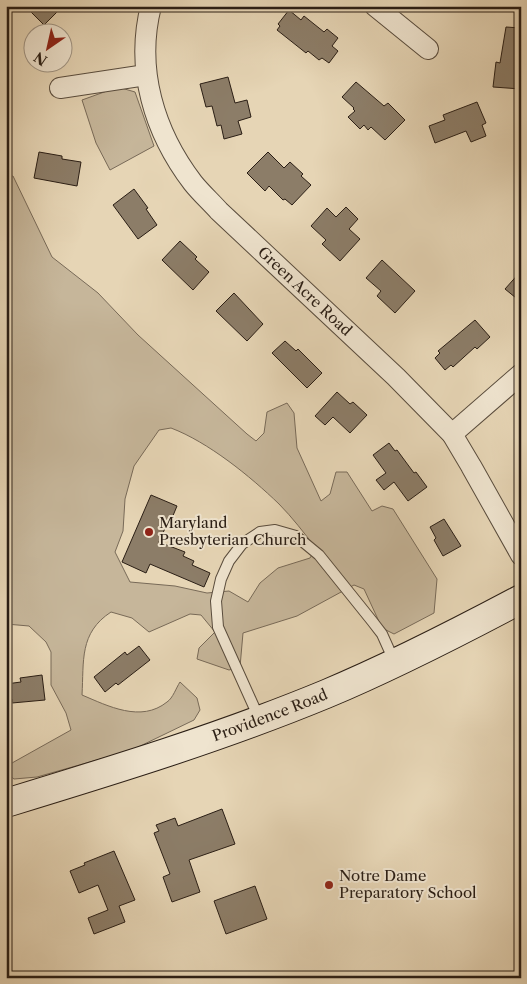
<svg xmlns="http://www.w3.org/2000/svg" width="527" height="984" font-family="'Libre Caslon Text',serif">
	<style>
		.green { fill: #c6b69a; stroke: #786a58; fill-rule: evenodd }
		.building { fill: #8c7d68; stroke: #2a1e15 }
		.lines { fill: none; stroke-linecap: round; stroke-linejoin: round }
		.lane-casing { stroke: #594c3d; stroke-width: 12 }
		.street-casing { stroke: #594c3d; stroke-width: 22 }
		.secondary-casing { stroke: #2a1e15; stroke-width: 30 }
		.lane { stroke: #efe4cf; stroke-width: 10 }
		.street { stroke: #efe4cf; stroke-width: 20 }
		.secondary { stroke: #efe4cf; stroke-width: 28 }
		.poi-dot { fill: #8f2418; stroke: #efe4cf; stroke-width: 2 }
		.labels { text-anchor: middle; stroke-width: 4; stroke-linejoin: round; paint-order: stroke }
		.street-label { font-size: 15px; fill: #2a1e15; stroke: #efe4cf }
		.poi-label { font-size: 15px; fill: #2a1e15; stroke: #efe4cf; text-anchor: start }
	</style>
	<rect width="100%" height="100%" fill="#e6d5b5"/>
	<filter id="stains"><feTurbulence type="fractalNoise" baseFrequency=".004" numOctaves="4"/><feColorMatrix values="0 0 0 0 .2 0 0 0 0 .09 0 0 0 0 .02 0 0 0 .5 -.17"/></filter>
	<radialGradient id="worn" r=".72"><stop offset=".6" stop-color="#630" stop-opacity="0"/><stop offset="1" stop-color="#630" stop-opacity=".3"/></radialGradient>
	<!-- green -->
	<g class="green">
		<path d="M118,87L135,92L154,146L110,170L96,143L82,100Z"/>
		<path d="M6,176H13L52,257L98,293L138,335L247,434L256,441L264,433L267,412L287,403L294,413L297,448L321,501L330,494L336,472H347L372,511L382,506L393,509L437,579L434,613L394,634L382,628L364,589L354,585L297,616L243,633L240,667L229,670L197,659L199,648L215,632L201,615L190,614L149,632L132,618L111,612C79,633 84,661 82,695C108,706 141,723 167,702C173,698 176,688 180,682L197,698L200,710L194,720L132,750L37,777L14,779L6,773L12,763L71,730L66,713L51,685V652L46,642L29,626L6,624ZM171,428C208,442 250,476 279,504C292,517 304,533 316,548L310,558L278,568L260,583L248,602L229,591L207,593L175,586L130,582L115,552L123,531L125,499L134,466L159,430Z"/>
	</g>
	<!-- building -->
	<g class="building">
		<path d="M25,6H63L44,25Z"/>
		<path d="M289,10L301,20L304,16L324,32L327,29L338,38L332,46L338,51L329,63L322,58L319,60L308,51L306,53L277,30L280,26L278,24Z"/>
		<path d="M506,27L521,28V89L493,87L496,62L500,63Z"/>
		<path d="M228,77L235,103L247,100L251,117L238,121L242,134L224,139L221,125L217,126L212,106L206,107L200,84Z"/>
		<path d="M356,82L384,106L388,103L405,120L385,140L371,127L368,130L364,125L360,129L348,117L355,111L353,109L354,108L342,97Z"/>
		<path d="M477,102L486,123L482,125L486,136L471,142L466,131L435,143L429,126L445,120L443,115Z"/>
		<path d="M39,152L62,156V159L81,162L77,186L34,178Z"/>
		<path d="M268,152L284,168L290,162L303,174L301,176L311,185L292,205L285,199L283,200L269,186L265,191L247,173Z"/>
		<path d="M134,189L148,208L146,209L157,225L138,239L113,205Z"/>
		<path d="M346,207L358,219L349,229L360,239L340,261L322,244L326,240L311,226L327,208L336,217Z"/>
		<path d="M180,241L197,257L195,259L209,272L193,290L162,260Z"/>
		<path d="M382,260L415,291L395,313L377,296L381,291L366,278Z"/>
		<path d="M521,271V302L505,289Z"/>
		<path d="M234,293L263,324L247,341L216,311Z"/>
		<path d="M475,320L490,337L477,349L475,347L453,367L451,365L445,370L435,358L440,353L438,351Z"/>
		<path d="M285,341L296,351L298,349L322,373L307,388L272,353Z"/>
		<path d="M337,392L350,404L353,402L367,415L350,433L333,417L325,425L315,416Z"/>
		<path d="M389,443L395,451L397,450L414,473L416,472L427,487L408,501L394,482L384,490L376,480L386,473L373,455Z"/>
		<path d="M151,495L177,506L172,518L170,517L159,542L185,552L183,556L194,561L192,565L210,573L204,587L150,564L146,573L122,562Z"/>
		<path d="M444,519L461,546L443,556L434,540L436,538L430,527Z"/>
		<path d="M139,646L150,660L118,685L116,683L105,692L94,677L125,652L127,655Z"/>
		<path d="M42,675L45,700L12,703V699L6,700V684L21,682L20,678Z"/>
		<path d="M222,809L235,844L189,860L200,892L172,902L163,877L170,874L154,833L159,831L156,825L175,818L178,826Z"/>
		<path d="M114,851L135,900L119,906L125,922L94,934L88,918L108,910L98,885L79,893L70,871L85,865L84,863Z"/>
		<path d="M255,886L267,919L226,934L214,901Z"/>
	</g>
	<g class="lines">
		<defs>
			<path id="lane" d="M259,718L218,627L216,601L221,579L229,561L242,544L260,532L275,530L296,536L319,555L372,621L382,634L395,663"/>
			<g id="street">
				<path id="s1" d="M151,6C135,69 154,132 193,183C201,193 211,202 219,211L396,377L452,434L471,466L521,555"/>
				<path d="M375,6L428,49"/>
				<path d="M60,88L146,75"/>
				<path d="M452,434L521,374"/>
			</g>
			<g id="secondary">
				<path id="s2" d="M6,803C114,770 222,737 326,694C393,666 457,633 521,599"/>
			</g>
		</defs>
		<!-- lane casing -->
		<use href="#lane" class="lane-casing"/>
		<!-- street casing -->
		<use href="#street" class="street-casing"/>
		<!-- secondary casing -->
		<use href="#secondary" class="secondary-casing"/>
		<!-- lane -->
		<use href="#lane" class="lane"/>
		<!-- street -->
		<use href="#street" class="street"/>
		<!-- secondary -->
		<use href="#secondary" class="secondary"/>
	</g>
	<!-- markers -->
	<g class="poi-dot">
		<circle cx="149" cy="532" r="5"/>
		<circle cx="329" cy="885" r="5"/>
	</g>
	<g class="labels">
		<!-- street labels -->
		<g class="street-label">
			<text dy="5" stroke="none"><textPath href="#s1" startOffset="344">Green Acre Road</textPath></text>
			<text dy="5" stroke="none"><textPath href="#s2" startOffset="278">Providence Road</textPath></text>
		</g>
		<!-- poi labels -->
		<g class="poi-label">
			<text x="159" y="528">Maryland<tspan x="159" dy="17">Presbyterian Church</tspan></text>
			<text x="339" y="881">Notre Dame<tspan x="339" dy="17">Preparatory School</tspan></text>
		</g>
	</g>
	<!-- margin -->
	<rect width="527" height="984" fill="none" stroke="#e6d5b5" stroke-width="25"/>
	<rect x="8" y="8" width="512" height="969" fill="none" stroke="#2a1e15" stroke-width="2.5"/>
	<rect x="12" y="12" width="502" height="959" fill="none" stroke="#2a1e15"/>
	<!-- north arrow -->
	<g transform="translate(48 48) rotate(214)"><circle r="24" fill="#efe4cf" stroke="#a09585"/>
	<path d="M0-4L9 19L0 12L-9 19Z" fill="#8f2418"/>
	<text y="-8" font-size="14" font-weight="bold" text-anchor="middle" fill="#2a1e15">N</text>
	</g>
	<rect width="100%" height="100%" filter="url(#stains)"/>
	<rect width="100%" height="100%" fill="url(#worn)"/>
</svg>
